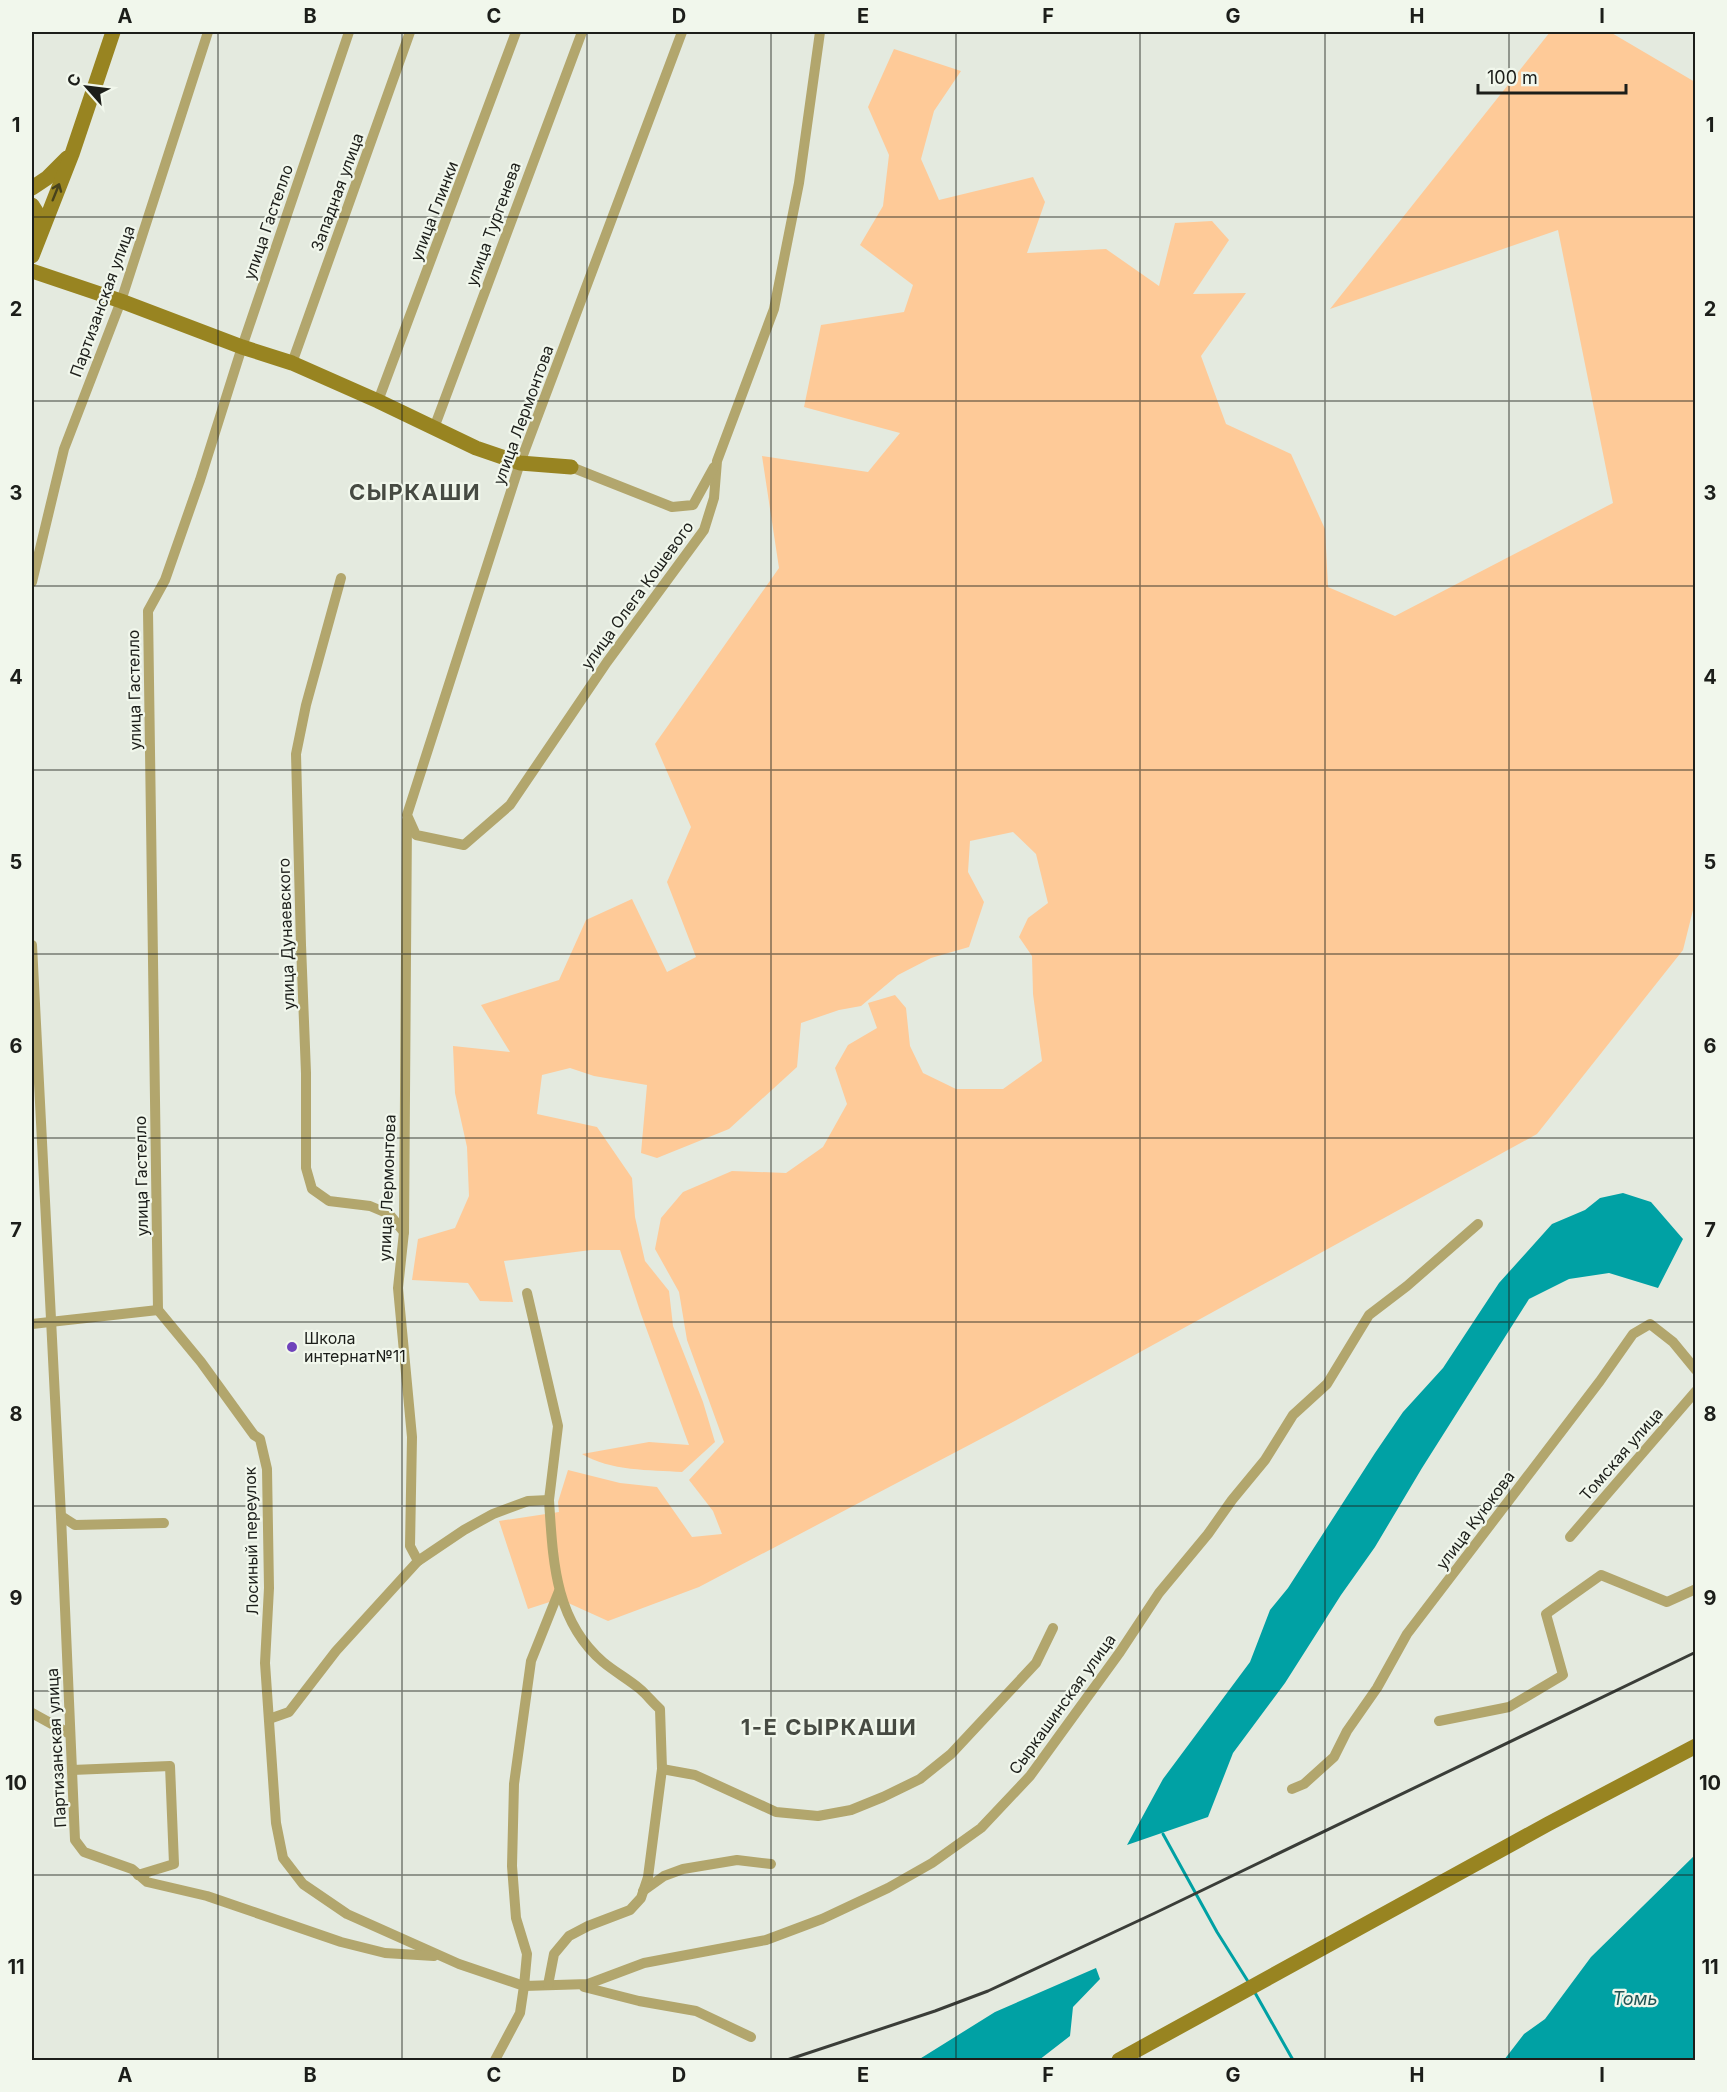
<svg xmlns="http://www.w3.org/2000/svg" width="1727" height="2092" font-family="Inter,sans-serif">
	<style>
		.green { fill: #feca98 }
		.water { fill: #00a1a4 }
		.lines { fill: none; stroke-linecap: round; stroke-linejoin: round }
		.stream { stroke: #00a1a4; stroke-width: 3 }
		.street { stroke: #b2a66d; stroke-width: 10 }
		.secondary { stroke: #988421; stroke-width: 15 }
		.rail { stroke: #3a3d38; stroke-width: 3 }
		.oneway { stroke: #47421c }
		.grid { fill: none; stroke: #1c1e1a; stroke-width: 1.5; stroke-opacity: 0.55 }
		.poi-dot { fill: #6f43bb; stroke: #f1f7ec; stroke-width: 2 }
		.labels { text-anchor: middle; stroke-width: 4.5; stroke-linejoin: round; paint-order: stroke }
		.street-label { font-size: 16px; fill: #1c1e1a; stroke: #f1f7ec }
		.poi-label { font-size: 16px; fill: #1c1e1a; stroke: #f1f7ec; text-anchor: start }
		.water-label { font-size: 18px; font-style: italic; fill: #1f5556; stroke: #f1f7ec }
		.district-label { font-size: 22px; font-weight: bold; letter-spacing: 1.5px; fill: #464a42; stroke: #f1f7ec }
		.neatline { fill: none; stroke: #1c1e1a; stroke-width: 2 }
		.grid-label { font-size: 20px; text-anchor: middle; font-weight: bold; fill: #1c1e1a }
	</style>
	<rect width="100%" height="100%" fill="#e4eadf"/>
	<!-- green -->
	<path class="green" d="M1550,32H1610L1695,82V902L1683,950L1537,1134L1011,1423L699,1587L608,1621L566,1602L565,1597L528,1609L499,1521L559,1512L558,1502L568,1470L620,1483L657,1487L692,1537L722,1534L713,1511L689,1480L724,1442L687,1340L679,1292L655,1249L661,1218L683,1192L732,1171L786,1173L823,1147L847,1104L835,1068L848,1045L877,1028L868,1003L895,995L906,1008L910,1046L923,1073L956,1089H1003L1042,1061L1033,994L1032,956L1019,937L1028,918L1048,903L1036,854L1013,832L970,841L968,872L984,902L969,947L931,958L898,975L861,1006L839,1010L801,1023L797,1067L729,1129L657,1158L641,1153L647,1085L594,1076L570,1068L542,1075L537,1114L597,1127L632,1178L635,1217L645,1261L669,1291L673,1326L703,1402L715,1442L682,1472C650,1470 610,1471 582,1454L649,1442L689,1445L641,1314L620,1250H591L504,1261L513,1302L480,1301L468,1283L412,1280L418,1239L455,1228L469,1196L467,1147L455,1093L453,1046L510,1052L481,1005L559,980L586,920L632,899L667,972L696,957L667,882L691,827L655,744L779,568L762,456L868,472L900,433L804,407L821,325L904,312L913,285L860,245L883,206L889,155L868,107L894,49L961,71L934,111L921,159L939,200L1033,177L1045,202L1027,253L1106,249L1159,286L1175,223L1212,221L1229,240L1193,294L1246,293L1201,356L1226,424L1291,454L1325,529L1328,587L1395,616L1613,503L1558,230L1330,309Z"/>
	<!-- water -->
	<g class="water">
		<path d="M1623,1193L1651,1202L1683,1239L1658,1288L1609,1273L1569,1279L1529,1299L1422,1468L1375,1547L1341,1595L1285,1683L1233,1753L1208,1817L1127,1845L1163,1779L1250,1662L1270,1610L1288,1588L1375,1453L1403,1412L1443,1368L1499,1283L1552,1224L1585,1210L1600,1198Z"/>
		<path d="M1695,1855V2060H1504L1524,2034L1545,2019L1591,1957Z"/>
		<path d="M1096,1968L1100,1979L1073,2007L1070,2036L1039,2060H918L995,2012Z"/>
	</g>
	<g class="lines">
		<!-- stream -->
		<g class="stream">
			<path d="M1163,1834L1217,1932L1249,1983"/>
			<path d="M1254,1991L1293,2060"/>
		</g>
		<!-- street -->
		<g class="street">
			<path d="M682,32L520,463L407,815L416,835L464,845L510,805L607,662L704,530L714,498L717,461L774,309L799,183L820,32"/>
			<path d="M292,363L410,32"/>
			<path d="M378,401L516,32"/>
			<path d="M434,428L582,32"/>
			<path d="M571,467L672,507L693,505L714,467"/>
			<path d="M341,578L306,705L296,754L301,945L306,1073V1168L312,1189L329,1201L370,1206L389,1214L404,1232"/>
			<path d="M32,582L64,449L121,301L208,32"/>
			<path d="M407,820L404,1232L398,1288L412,1437L410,1546L418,1561"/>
			<path d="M32,945L61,1516L75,1525L164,1523"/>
			<path d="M527,1293L558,1426L549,1500"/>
			<path d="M158,1310L148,611L165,580L200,480L242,347L349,32"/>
			<path d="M158,1310L201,1362L254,1435L260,1439L267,1469L269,1588L265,1663L276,1823L283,1858L303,1884L347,1914L459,1964L524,1986L520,2013L495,2060"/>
			<path d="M32,1324L158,1310"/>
			<path d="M61,1516L75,1840L84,1852L132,1869L147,1882L207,1896L341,1942L385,1953L434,1956"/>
			<path d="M1570,1537L1696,1391"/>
			<path d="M559,1591L531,1661L514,1784L512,1866L516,1918L527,1954L524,1986L588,1984L644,1963L766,1940L822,1919L888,1888L932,1863L981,1828L1030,1776L1120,1652L1159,1593L1208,1534L1232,1500L1265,1460L1293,1415L1327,1384L1369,1315L1407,1286L1478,1224"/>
			<path d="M32,1713L70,1734"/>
			<path d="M269,1719L289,1712L336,1651L418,1561L464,1530L493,1514L528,1501L549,1500C553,1559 554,1620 603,1662C615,1672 628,1679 640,1689C647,1695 653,1703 660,1709L662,1769L648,1877L641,1898L630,1910L588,1926L569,1936L554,1954L548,1985"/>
			<path d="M1439,1721L1509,1707L1563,1675L1546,1614L1601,1575L1667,1602L1696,1589"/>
			<path d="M662,1769L695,1775L776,1812L818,1816L851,1810L883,1797L920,1779L951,1754L1036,1663L1053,1628"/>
			<path d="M72,1770L170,1766L174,1864L138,1875"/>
			<path d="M1292,1789L1304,1784L1334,1757L1347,1731L1377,1688L1407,1634L1600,1381L1633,1334L1650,1324L1673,1342L1696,1370"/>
			<path d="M643,1891L664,1876L683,1869L737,1860L771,1864"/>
			<path d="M584,1987L639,2001L696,2011L751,2037"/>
		</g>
		<!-- secondary -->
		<g class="secondary">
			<path d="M32,188L47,178L67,158"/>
			<path d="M32,205L37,213L41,230"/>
			<path d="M32,256L72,154L113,32"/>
			<path d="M32,271L121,301L242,347L292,363L378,401L476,448L520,463L571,467"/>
			<path d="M1119,2060L1548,1824L1696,1746"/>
		</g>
		<!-- rail -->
		<path class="rail" d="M787,2060L935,2011L988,1991L1155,1913L1696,1652"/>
	</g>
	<!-- one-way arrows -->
	<defs><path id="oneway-shaft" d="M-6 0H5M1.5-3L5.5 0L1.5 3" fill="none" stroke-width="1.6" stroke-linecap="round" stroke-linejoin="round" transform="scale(1.5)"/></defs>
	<use class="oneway" href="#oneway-shaft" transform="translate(56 192) rotate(-68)"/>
	<!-- grid -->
	<path class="grid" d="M218,32V2060M402,32V2060M587,32V2060M771,32V2060M956,32V2060M1140,32V2060M1325,32V2060M1509,32V2060M32,217H1696M32,401H1696M32,586H1696M32,770H1696M32,954H1696M32,1138H1696M32,1322H1696M32,1506H1696M32,1691H1696M32,1875H1696"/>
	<!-- markers -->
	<circle class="poi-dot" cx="292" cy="1347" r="6"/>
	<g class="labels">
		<!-- street labels -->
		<g class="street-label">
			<text transform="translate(337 192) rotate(-70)" y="6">Западная улица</text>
			<text transform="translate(434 211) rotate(-69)" y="6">улица Глинки</text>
			<text transform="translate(268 222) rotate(-71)" y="6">улица Гастелло</text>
			<text transform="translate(493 224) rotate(-70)" y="6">улица Тургенева</text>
			<text transform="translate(102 301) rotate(-70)" y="6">Партизанская улица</text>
			<text transform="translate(523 415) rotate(-70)" y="6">улица Лермонтова</text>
			<text transform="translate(637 595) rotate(-54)" y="6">улица Олега Кошевого</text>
			<text transform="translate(134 690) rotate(-91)" y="6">улица Гастелло</text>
			<text transform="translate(286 934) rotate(-92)" y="6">улица Дунаевского</text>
			<text transform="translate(141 1176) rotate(-91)" y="6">улица Гастелло</text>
			<text transform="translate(387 1188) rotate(-88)" y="6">улица Лермонтова</text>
			<text transform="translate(1621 1454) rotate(-49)" y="6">Томская улица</text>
			<text transform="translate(1475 1520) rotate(-53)" y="6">улица Куюкова</text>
			<text transform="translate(251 1541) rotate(-91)" y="6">Лосиный переулок</text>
			<text transform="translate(1062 1704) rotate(-54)" y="6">Сыркашинская улица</text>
			<text transform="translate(56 1748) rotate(-93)" y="6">Партизанская улица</text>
		</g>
		<!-- poi labels -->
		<g class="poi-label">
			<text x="304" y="1344">Школа<tspan x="304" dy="18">интернат№11</tspan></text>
		</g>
		<!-- water labels -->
		<g class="water-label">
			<text x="1635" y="2005">Томь</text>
		</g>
		<!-- district labels -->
		<g class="district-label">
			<text x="415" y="500">СЫРКАШИ</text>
			<text x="829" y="1735">1-Е СЫРКАШИ</text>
		</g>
	</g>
	<!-- border -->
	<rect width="1727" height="2092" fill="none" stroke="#f1f7ec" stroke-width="66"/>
	<!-- north arrow -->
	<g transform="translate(87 87) rotate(298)" stroke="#f1f7ec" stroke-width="4.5" paint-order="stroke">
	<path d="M0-4.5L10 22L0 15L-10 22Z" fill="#1c1e1a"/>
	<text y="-9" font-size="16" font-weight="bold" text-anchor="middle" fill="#1c1e1a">С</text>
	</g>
	<!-- scale -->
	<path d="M1478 84v9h148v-9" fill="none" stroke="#1c1e1a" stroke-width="3"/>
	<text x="1487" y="84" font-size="18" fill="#1c1e1a" stroke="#f1f7ec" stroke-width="4.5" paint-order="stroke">100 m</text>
	<rect x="33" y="33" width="1661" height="2026" class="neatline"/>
	<g class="grid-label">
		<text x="125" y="23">A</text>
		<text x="310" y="23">B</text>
		<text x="494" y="23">C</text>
		<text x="679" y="23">D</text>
		<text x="863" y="23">E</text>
		<text x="1048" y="23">F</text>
		<text x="1233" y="23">G</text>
		<text x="1417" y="23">H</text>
		<text x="1602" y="23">I</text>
		<text x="16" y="132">1</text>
		<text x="1710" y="132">1</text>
		<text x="16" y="316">2</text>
		<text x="1710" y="316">2</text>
		<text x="16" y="500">3</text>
		<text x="1710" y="500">3</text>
		<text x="16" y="684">4</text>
		<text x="1710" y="684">4</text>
		<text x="16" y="869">5</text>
		<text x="1710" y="869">5</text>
		<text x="16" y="1053">6</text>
		<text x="1710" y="1053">6</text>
		<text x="16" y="1237">7</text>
		<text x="1710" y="1237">7</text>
		<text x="16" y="1421">8</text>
		<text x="1710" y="1421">8</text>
		<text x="16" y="1605">9</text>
		<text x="1710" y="1605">9</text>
		<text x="16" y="1790">10</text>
		<text x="1710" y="1790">10</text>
		<text x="16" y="1974">11</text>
		<text x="1710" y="1974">11</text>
		<text x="125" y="2082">A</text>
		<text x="310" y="2082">B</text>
		<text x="494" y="2082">C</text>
		<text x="679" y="2082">D</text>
		<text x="863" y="2082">E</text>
		<text x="1048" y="2082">F</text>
		<text x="1233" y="2082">G</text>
		<text x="1417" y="2082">H</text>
		<text x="1602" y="2082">I</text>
	</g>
</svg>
